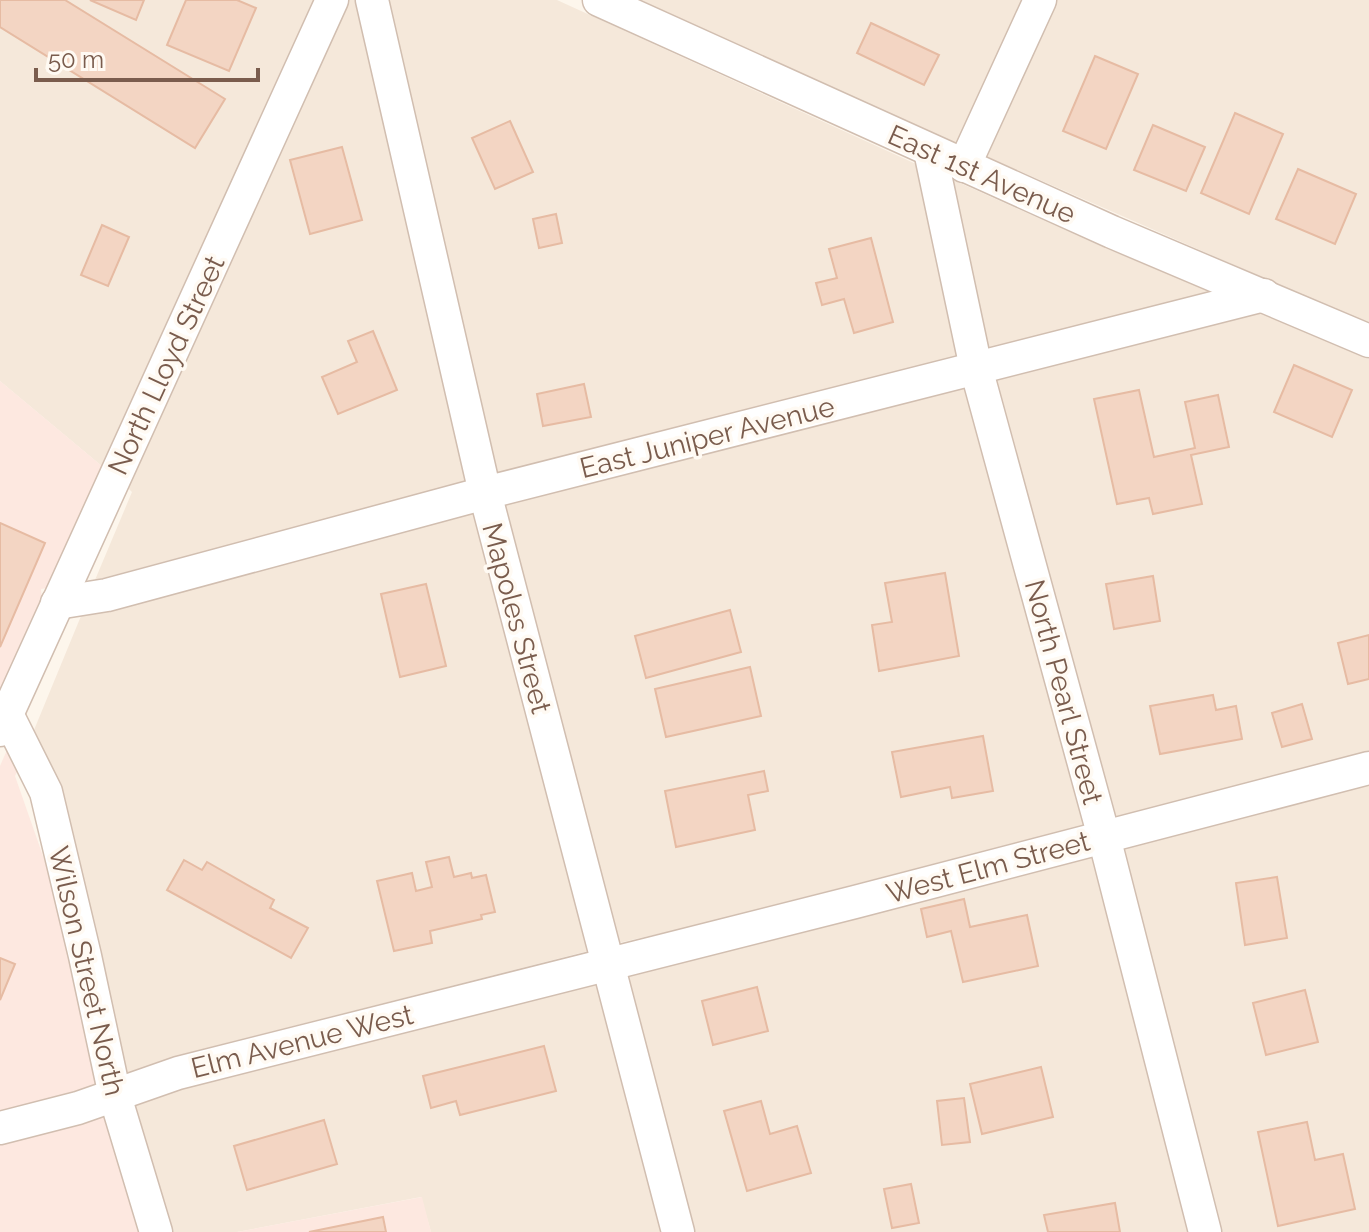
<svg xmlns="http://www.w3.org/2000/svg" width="1369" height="1232" font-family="Raleway,sans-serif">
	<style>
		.residential { fill: #f5e8da }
		.commercial { fill: #fde8e0 }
		.building { fill: #f3d5c3; stroke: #e6bba3; stroke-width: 2 }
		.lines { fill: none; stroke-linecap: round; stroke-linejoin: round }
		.minor-casing { stroke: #d1beb0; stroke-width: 35 }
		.minor { stroke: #fff; stroke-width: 32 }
		.labels { text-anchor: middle; stroke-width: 7; stroke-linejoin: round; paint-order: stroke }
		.street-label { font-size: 28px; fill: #7a5c4d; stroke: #fffaf3 }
	</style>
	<rect width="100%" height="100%" fill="#fdf6ec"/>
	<!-- residential -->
	<g class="residential">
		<path d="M0,0H316L103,467L0,381Z"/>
		<path d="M348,0H356L466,482L95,580L132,492L127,487Z"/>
		<path d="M389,0H557L916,164L958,356L497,474Z"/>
		<path d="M640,0H1023L958,144Z"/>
		<path d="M1056,0H1369V324L985,156Z"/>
		<path d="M951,179L1105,248L1211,292L988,348Z"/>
		<path d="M1261,312L1369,359V751L1115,817L996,380Z"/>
		<path d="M965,388L1084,825L680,929L618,943L505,505Z"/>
		<path d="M474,513L588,951L176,1056L127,1075L100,950L61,786L34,730L81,616L108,611Z"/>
		<path d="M1369,785V1232H1222L1123,849Z"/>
		<path d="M1093,856L1189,1232H694L626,975Z"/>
		<path d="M596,982L662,1232H431L421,1197L237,1232H173L135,1106L180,1089Z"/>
	</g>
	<!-- commercial -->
	<g class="commercial">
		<path d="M0,381L103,467L48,588L41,589L42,601L0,693Z"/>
		<path d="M7,750L18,770L15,776L51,879L97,1085L0,1111V766Z"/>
		<path d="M105,1116L140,1232H0V1145Z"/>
		<path d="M422,1197L431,1232H237Z"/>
	</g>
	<!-- building -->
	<g class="building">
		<path d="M0,0H65L225,99L195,148L0,27Z"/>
		<path d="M90,0H144L136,20Z"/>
		<path d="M186,0H237L256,8L229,71L167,45Z"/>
		<path d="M871,23L939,55L924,85L857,53Z"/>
		<path d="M1095,56L1138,74L1106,149L1063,131Z"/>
		<path d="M1235,113L1283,134L1249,214L1201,193Z"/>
		<path d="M510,121L533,172L495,189L472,138Z"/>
		<path d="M1153,125L1205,147L1186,191L1134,170Z"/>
		<path d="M342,147L362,220L310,234L290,160Z"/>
		<path d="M1298,169L1356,194L1335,244L1276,219Z"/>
		<path d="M556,214L562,243L539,248L533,219Z"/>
		<path d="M102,225L129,237L108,286L81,275Z"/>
		<path d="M871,238L893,322L854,333L844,299L822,305L816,283L837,278L829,249Z"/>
		<path d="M373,331L397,390L338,414L322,377L357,362L348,341Z"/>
		<path d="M1294,365L1352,390L1332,437L1274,412Z"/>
		<path d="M584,384L591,417L543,426L537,394Z"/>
		<path d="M1139,390L1154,457L1195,448L1185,402L1218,395L1229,447L1191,455L1202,504L1153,514L1149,498L1117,504L1094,399Z"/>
		<path d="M0,523L45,543L0,647Z"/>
		<path d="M945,573L959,656L879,671L872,625L892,622L885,583Z"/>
		<path d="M1153,576L1160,621L1114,629L1106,584Z"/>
		<path d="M426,584L446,666L400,677L381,594Z"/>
		<path d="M730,610L741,652L646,678L635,636Z"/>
		<path d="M1369,635V679L1348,684L1338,643Z"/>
		<path d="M750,667L761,716L666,737L655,689Z"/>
		<path d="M1213,695L1216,710L1236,706L1242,739L1160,754L1150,706Z"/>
		<path d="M1302,704L1312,739L1282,747L1272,713Z"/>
		<path d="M983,736L993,791L952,798L950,787L901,797L892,752Z"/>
		<path d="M764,771L768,791L748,795L755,830L676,847L665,791Z"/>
		<path d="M449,857L454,877L471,873L472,878L486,875L495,912L481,915L482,919L430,931L432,943L394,951L377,881L412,873L416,891L432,887L426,862Z"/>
		<path d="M184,860L202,870L207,862L274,900L270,908L308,928L291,958L167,890Z"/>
		<path d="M1277,877L1287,938L1245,945L1236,883Z"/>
		<path d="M964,899L970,927L1027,915L1038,966L963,982L951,931L927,937L921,909Z"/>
		<path d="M0,958L15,964L0,1000Z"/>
		<path d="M757,987L768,1031L713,1045L702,1001Z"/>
		<path d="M1305,990L1318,1042L1266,1055L1253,1003Z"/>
		<path d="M544,1046L556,1091L460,1115L456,1101L431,1108L423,1076Z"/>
		<path d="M1041,1067L1053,1117L982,1134L970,1084Z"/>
		<path d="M964,1098L970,1142L942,1145L937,1101Z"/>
		<path d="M761,1101L770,1134L797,1126L811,1173L747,1191L724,1111Z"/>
		<path d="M324,1120L337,1164L247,1190L234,1146Z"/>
		<path d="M1307,1122L1315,1160L1343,1154L1355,1209L1278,1226L1258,1132Z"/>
		<path d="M911,1184L919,1223L892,1228L884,1189Z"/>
		<path d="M1115,1203L1120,1232H1048L1044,1215Z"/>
		<path d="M383,1217L386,1232H309Z"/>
	</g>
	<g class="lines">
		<defs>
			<g id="minor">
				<path d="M372,0L485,493L678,1232"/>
				<path d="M599,0L1112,232L1369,341"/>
				<path d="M930,151L976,368L1104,837L1205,1232"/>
				<path d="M964,166L1040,0"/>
				<path d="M57,603L107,595L485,493L1264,295"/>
				<path d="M7,714L46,792L85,956L115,1096L156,1232"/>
				<path d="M0,730L332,0"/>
				<path d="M0,1128L78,1108L178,1073L855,902L1369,768"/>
			</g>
		</defs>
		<!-- minor casing -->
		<use href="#minor" class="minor-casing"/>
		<!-- minor -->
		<use href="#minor" class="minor"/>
	</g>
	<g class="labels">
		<!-- street labels -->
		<g class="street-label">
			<text transform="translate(982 174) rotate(24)" y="10">East 1st Avenue</text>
			<text transform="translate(166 365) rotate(-65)" y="10">North Lloyd Street</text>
			<text transform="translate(707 437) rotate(-14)" y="10">East Juniper Avenue</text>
			<text transform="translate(517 618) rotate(75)" y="10">Mapoles Street</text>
			<text transform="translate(1064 692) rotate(75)" y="10">North Pearl Street</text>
			<text transform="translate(988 867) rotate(-15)" y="10">West Elm Street</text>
			<text transform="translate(87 971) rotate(77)" y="10">Wilson Street North</text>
			<text transform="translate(302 1041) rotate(-14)" y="10">Elm Avenue West</text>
		</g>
	</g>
	<!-- scale -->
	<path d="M36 68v12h222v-12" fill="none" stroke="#7a5c4d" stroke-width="4"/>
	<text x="48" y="68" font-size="24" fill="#7a5c4d" stroke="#fffaf3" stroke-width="6" paint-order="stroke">50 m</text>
</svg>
